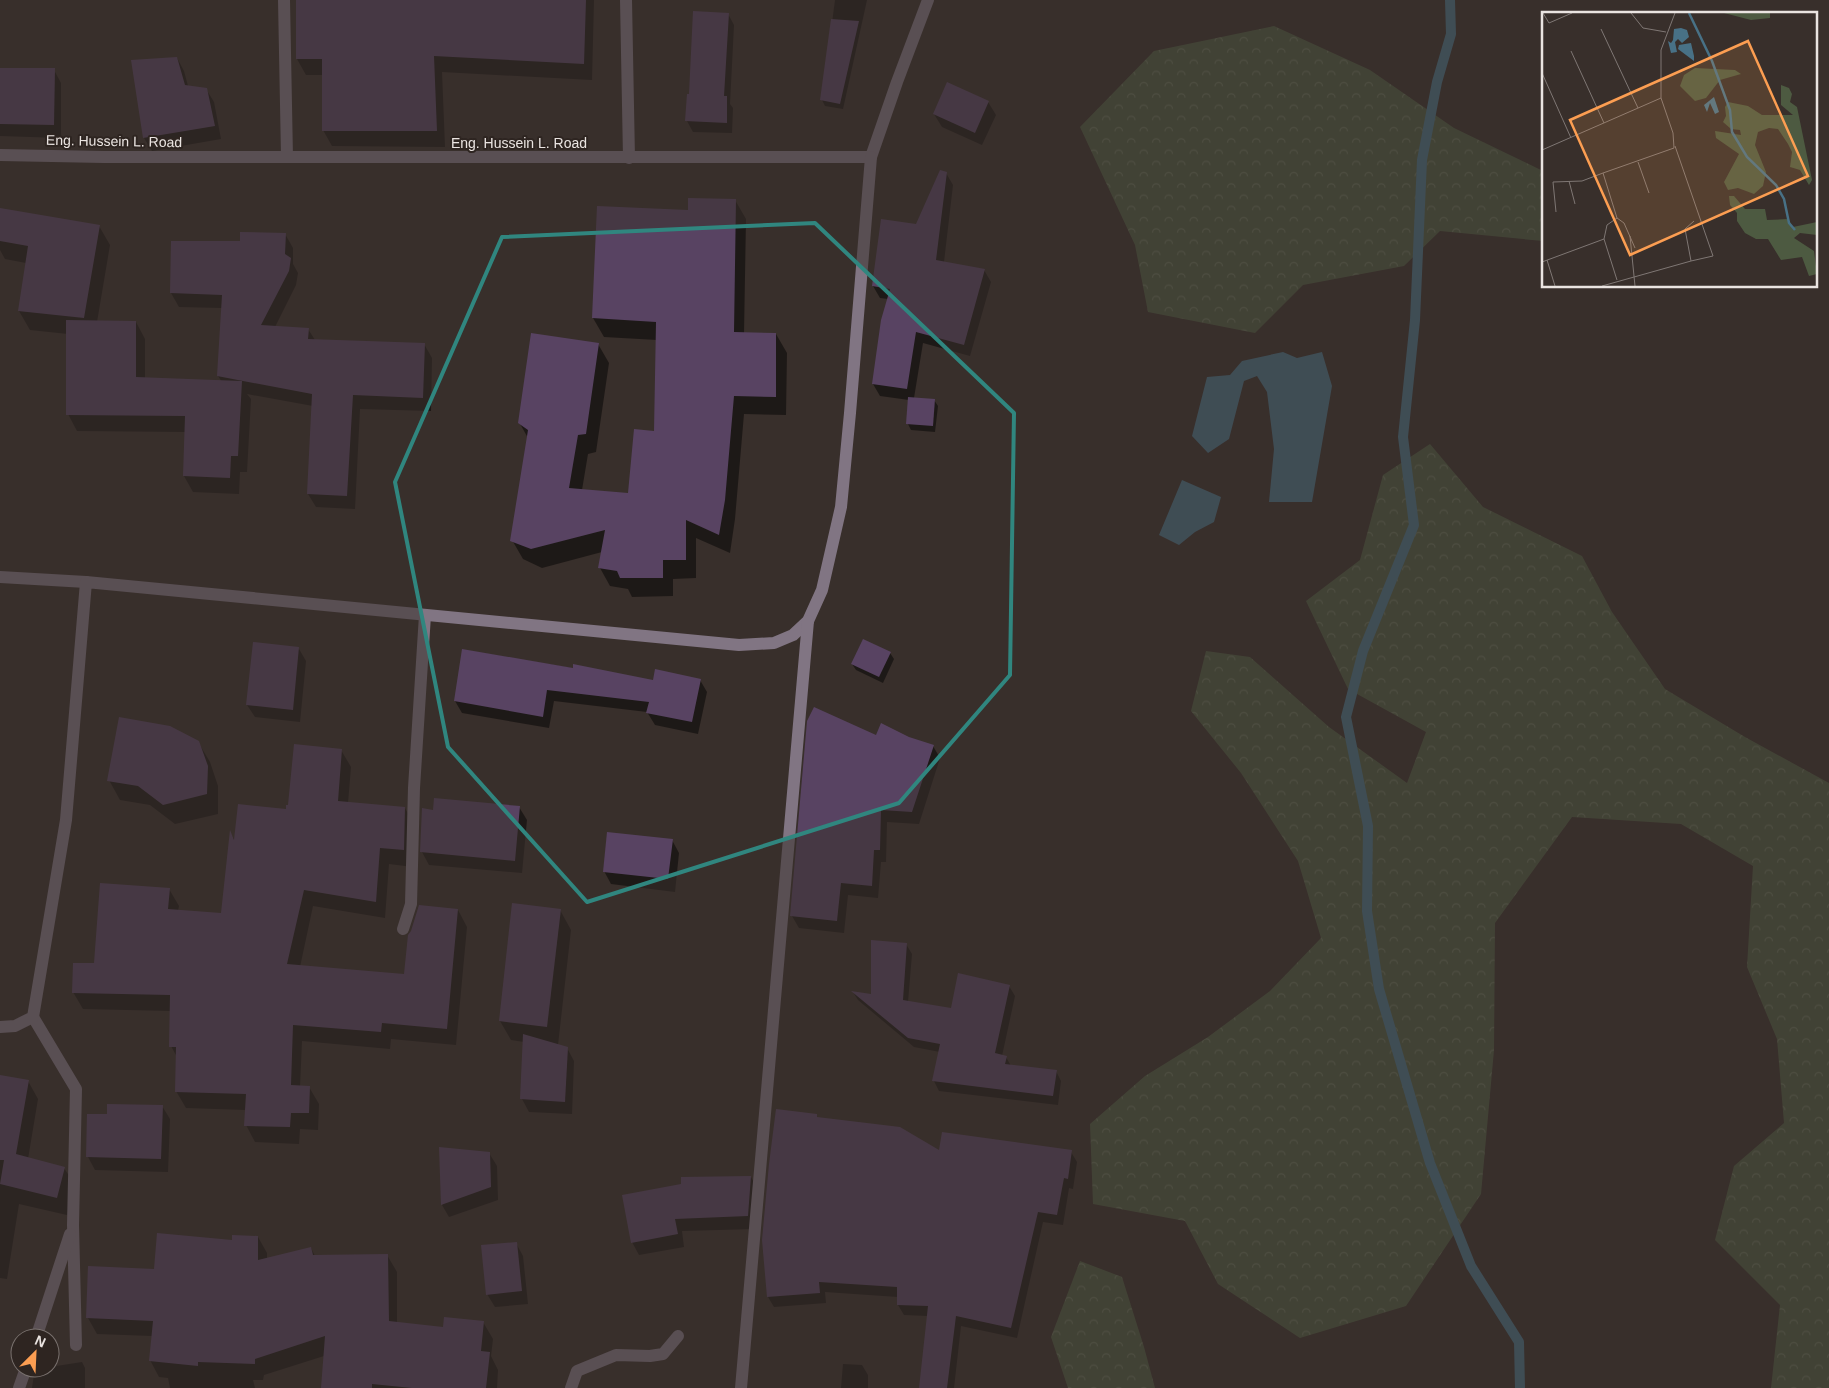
<svg xmlns="http://www.w3.org/2000/svg" width="1829" height="1388" font-family="Helvetica,sans-serif">
	<style>
		.forest { fill: url(#forest-crowns) }
		.water { fill: #487186 }
		.shadow { fill: #0007 }
		.lines { fill: none; stroke-linecap: round; stroke-linejoin: round }
		.stream { stroke: #487186; stroke-width: 10 }
		.building { fill: #584362 }
		.minor { stroke: #817583; stroke-width: 12 }
		.marked { fill: none; stroke: #30867f; stroke-width: 4; stroke-linejoin: round }
		.labels { text-anchor: middle; stroke-width: 4; stroke-linejoin: round; paint-order: stroke }
		.street-label { font-size: 14px; fill: #eae4e1; stroke: #2e2521 }
		.inset-river { fill: none; stroke: #487186; stroke-width: 2.5 }
		.inset-road { fill: none; stroke: #7f7774; stroke-width: 1 }
		.view { fill: #fc9e52; fill-opacity: 0.15; stroke: #fc9e52; stroke-width: 2.5 }
		.inset-edge { fill: none; stroke: #eae4e1; stroke-width: 2.5 }
	</style>
	<defs>
		<pattern id="forest-crowns" width="20" height="18" patternUnits="userSpaceOnUse" patternTransform="scale(1.25)"><rect width="20" height="18" fill="#4d5a41"/><path d="M2 6a3 3 0 1 1 6 0M12 15a3 3 0 1 1 6 0" fill="none" stroke="#67725c"/></pattern>
	</defs>
	<rect width="100%" height="100%" fill="#382f2b"/>
	<!-- forest -->
	<g class="forest">
		<path d="M1274,26L1370,70L1454,128L1543,171V241L1440,231L1404,266L1303,285L1255,333L1148,312L1135,245L1080,127L1154,51Z"/>
		<path d="M1430,444L1483,507L1582,556L1612,612L1665,689L1745,737L1829,783V1388H1771L1780,1305L1715,1240L1734,1166L1784,1123L1777,1039L1747,967L1753,866L1681,824L1572,817L1495,923L1494,1050L1481,1194L1406,1306L1300,1338L1218,1284L1185,1221L1093,1204L1090,1124L1145,1076L1208,1037L1270,991L1321,938L1298,861L1241,773L1191,711L1206,651L1250,657L1329,727L1407,783L1426,732L1348,689L1306,601L1360,560L1383,475Z"/>
		<path d="M1080,1261L1122,1277L1144,1347L1155,1388H1068L1051,1337Z"/>
	</g>
	<!-- water -->
	<g class="water">
		<path d="M1283,352L1297,358L1322,352L1332,386L1312,502H1269L1274,449L1267,392L1257,376L1244,381L1229,439L1208,453L1192,436L1207,377L1230,375L1242,361Z"/>
		<path d="M1182,480L1221,497L1214,522L1195,532L1179,545L1159,535Z"/>
	</g>
	<!-- shadow -->
	<g class="shadow">
		<path d="M297,0H594L592,80L442,72L445,147L332,146L323,130L324,75H306L297,59Z"/>
		<path d="M835,0H867L843,109L825,106L822,100Z"/>
		<path d="M728,14L734,25L730,104L733,108L732,133L693,132L687,121L690,96Z"/>
		<path d="M177,58L184,71L188,86L206,89L214,102L221,139L152,151L144,138L133,61Z"/>
		<path d="M0,69L54,70L61,83V138L0,136Z"/>
		<path d="M988,102L996,115L982,145L942,127L934,114Z"/>
		<path d="M946,173L953,185L944,262L984,270L991,282L970,356L923,343L914,398L934,400L938,406L935,432L911,430L908,424L909,400L880,396L873,384L888,299L880,298L873,286L917,225Z"/>
		<path d="M735,200L746,219L744,334H776L787,353L786,415L744,414L735,519L730,553L696,538V578L673,579V596L632,597L628,589L610,586L600,568L602,552L542,568L523,559L512,540L528,438L519,422L598,344L609,363L596,452L588,454L582,490L629,494L656,432L657,340L604,337L593,318L689,211Z"/>
		<path d="M0,210L99,226L110,245L97,322H136L145,339V379L222,382L218,376L222,308L179,307L171,293L241,242L285,234L293,248V264L298,273L296,285L275,327L308,329L315,340L424,344L432,358L431,411L360,409L355,509L316,507L308,494L313,406L247,394L251,399L247,472H240L239,494L193,492L184,476L186,432L77,431L68,414V334L30,330L19,311L26,263L5,259L0,250Z"/>
		<path d="M299,649L306,661L300,722L255,717L247,705Z"/>
		<path d="M463,650L654,682L700,680L707,692L698,734L655,725L647,712L554,701L549,728L462,713L455,701Z"/>
		<path d="M890,653L894,659L883,683L856,670L852,664Z"/>
		<path d="M908,738L933,746L940,758L919,824L887,822L886,862H881L878,898L848,895L844,933L799,928L792,916Z"/>
		<path d="M198,742L210,762L218,786V814L175,824L150,805L120,800L109,780Z"/>
		<path d="M341,750L351,767L348,803L405,808L414,825L413,867L389,864L385,918L313,906L300,967L405,975L458,910L467,927L456,1045L391,1039L390,1049L302,1041L300,1087H309L319,1104L318,1130L300,1129L299,1144L255,1142L246,1125V1110L186,1108L176,1091L177,1057L171,1046V1011L83,1009L73,992L95,964L169,889L179,906L178,911L222,915L231,834L235,841L287,811Z"/>
		<path d="M519,807L527,820L522,873L429,865L422,852Z"/>
		<path d="M672,840L679,853L675,892L611,884L604,871Z"/>
		<path d="M560,910L571,930L558,1045L567,1048L574,1061L572,1114L529,1112L522,1099L524,1042L511,1040L500,1021Z"/>
		<path d="M906,944L912,954L908,1002L952,1009L1009,986L1015,996L1002,1056L1006,1057L1011,1066L1056,1071L1061,1081L1058,1105L939,1091L934,1081L940,1052L914,1047L858,1000L853,992L872,996Z"/>
		<path d="M28,1081L38,1099L28,1159L64,1168L75,1185L67,1215L19,1204L7,1279L0,1278V1084Z"/>
		<path d="M162,1106L170,1119L168,1172L95,1170L88,1157L108,1116Z"/>
		<path d="M816,1115L818,1118L940,1152H1071L1077,1162L1073,1189L1069,1188L1063,1225L1043,1222L1017,1338L961,1326L954,1388H921L928,1316L904,1315L898,1305V1297L825,1292L826,1303L774,1307L768,1297Z"/>
		<path d="M489,1153L497,1166L498,1200L449,1217L442,1205Z"/>
		<path d="M751,1177L758,1190L755,1229L682,1231L684,1247L639,1255L632,1242Z"/>
		<path d="M258,1237L267,1253V1259L311,1248L315,1256L387,1255L397,1272V1323L445,1328L483,1322L493,1339L491,1356L498,1370L497,1388H322L324,1356L264,1375L263,1380H253L255,1388H170L168,1378L159,1377L150,1360L152,1336L97,1334L88,1318L155,1270L233,1241Z"/>
		<path d="M516,1243L523,1256L528,1304L495,1307L487,1294Z"/>
		<path d="M82,1362L85,1368V1388H32L35,1368H50V1367Z"/>
		<path d="M843,1364L862,1365L868,1375V1388H841Z"/>
	</g>
	<g class="lines">
		<!-- stream -->
		<path class="stream" d="M1450,0L1451,34L1437,82L1422,160L1415,320L1403,437L1414,525L1363,651L1346,717L1368,826L1367,911L1379,989L1430,1163L1471,1266L1519,1342L1520,1388"/>
	</g>
	<!-- building -->
	<g class="building">
		<path d="M296,0H586L584,64L434,56L437,131H322V59H296Z"/>
		<path d="M693,11L729,13L724,96H727V123L685,121L687,94H689Z"/>
		<path d="M831,19L859,21L840,104L820,100Z"/>
		<path d="M177,57L185,85L207,88L215,126L143,138L131,60Z"/>
		<path d="M0,68H55L54,125L0,124Z"/>
		<path d="M947,82L989,101L975,133L933,114Z"/>
		<path d="M940,170L947,172L936,260L985,269L964,345L916,332L907,389L872,384L881,320L890,289L872,286L881,219L916,224Z"/>
		<path d="M688,198L736,199L734,332L776,333V397L734,396L725,500L719,535L686,520V560H663V578H620L617,571L598,568L605,530L531,549L510,541L528,430L518,423L531,333L599,343L586,434L578,435L569,488L628,493L634,429L654,431L656,322L592,318L597,206L688,210Z"/>
		<path d="M0,208L100,225L84,318L18,311L28,246L0,241Z"/>
		<path d="M240,232L286,233L285,254L291,258L289,271L261,325L309,328L308,339L425,343L423,398L353,395L347,496L307,494L312,394L217,376L222,295L170,293L171,241H240Z"/>
		<path d="M66,320L136,321V377L242,381L238,456H231L230,478L183,476L185,416L66,415Z"/>
		<path d="M908,397L935,399L933,426L906,424Z"/>
		<path d="M863,639L891,652L879,677L851,664Z"/>
		<path d="M253,642L299,647L293,710L246,705Z"/>
		<path d="M462,649L573,668V664L653,680L655,669L701,679L692,722L646,713L649,702L547,690L543,717L454,701Z"/>
		<path d="M814,707L876,735L881,723L909,737L934,745L912,812L881,810L880,850H874L872,886L841,883L837,921L790,916L807,721Z"/>
		<path d="M119,717L170,726L199,741L208,766L207,794L163,805L138,786L107,781Z"/>
		<path d="M294,744L342,749L338,801L405,807L404,850L380,848L376,902L304,890L287,964L404,974L408,935L411,931L419,905L458,909L447,1029L382,1023L381,1032L293,1025L291,1085L310,1086L309,1113H291L290,1127L244,1126L246,1094L175,1092L176,1047H169L170,995L72,993L73,963H94L100,883L170,888L168,909L221,913L230,830L234,840L238,804L286,809V805H288Z"/>
		<path d="M434,798L520,806L515,861L420,852L422,808L433,810Z"/>
		<path d="M607,832L673,839L668,879L603,872Z"/>
		<path d="M512,903L561,909L547,1027L499,1021Z"/>
		<path d="M871,940L907,943L903,1000L951,1008L958,973L1010,985L995,1053L1007,1056L1005,1064L1057,1070L1053,1096L932,1081L940,1044L908,1038L851,991L871,994Z"/>
		<path d="M523,1034L568,1047L565,1102L520,1099Z"/>
		<path d="M0,1075L29,1080L16,1154L65,1167L57,1198L0,1184L4,1160H0Z"/>
		<path d="M107,1104L163,1105L161,1159L86,1157L87,1114H107Z"/>
		<path d="M776,1109L817,1114V1117L900,1127L939,1150L942,1132L1072,1150L1068,1179L1064,1178L1057,1215L1038,1212L1011,1328L956,1316L947,1388H919L928,1306L897,1305V1287L819,1282L820,1293L767,1297L762,1240L769,1164Z"/>
		<path d="M439,1147L490,1152L491,1187L441,1205Z"/>
		<path d="M751,1176L748,1216L675,1219L678,1234L631,1243L622,1195L681,1184V1177Z"/>
		<path d="M157,1233L232,1240V1235L258,1236V1260L311,1247L313,1255L388,1254L389,1321L443,1327L444,1317L484,1321L481,1351L490,1352L486,1388H412L372,1384V1388H321L325,1336L255,1359V1364L198,1362V1366L149,1361L153,1321L86,1318L88,1266L154,1269Z"/>
		<path d="M517,1242L522,1291L486,1295L481,1245Z"/>
	</g>
	<g class="lines">
		<!-- minor -->
		<g class="minor">
			<path d="M284,0L287,157"/>
			<path d="M626,0L629,158"/>
			<path d="M0,155L104,157H871L897,82L928,0"/>
			<path d="M0,577L86,582"/>
			<path d="M403,929L411,904L414,788L425,615"/>
			<path d="M33,1017L76,1089L73,1225L76,1345"/>
			<path d="M0,1027L15,1026L33,1017L66,820L86,582L739,645L774,643L793,635L808,621L822,590L841,507L850,413L871,157"/>
			<path d="M36,1338L70,1234"/>
			<path d="M19,1388L26,1368"/>
			<path d="M571,1388L577,1371L616,1355L650,1356L663,1354L678,1336"/>
			<path d="M741,1388L808,621"/>
		</g>
	</g>
	<!-- marked area -->
	<path d="M0 0H1829V1388H0ZM815,223L1014,413L1010,675L899,803L587,902L448,747L395,482L502,237Z" fill="#382f2b" fill-opacity=".55" fill-rule="evenodd"/>
	<path class="marked" d="M815,223L1014,413L1010,675L899,803L587,902L448,747L395,482L502,237Z"/>
	<g class="labels">
		<!-- street labels -->
		<g class="street-label">
			<text transform="translate(114 141) rotate(1)" y="5">Eng. Hussein L. Road</text>
			<text x="519" y="148">Eng. Hussein L. Road</text>
		</g>
	</g>
	<!-- overview -->
	<g transform="translate(1542 12)">
		<rect width="275" height="275" fill="#382f2b"/>
		<path d="M182,1H228V6L209,8ZM153,56L193,58L199,62L178,68L164,86L153,89L138,74L142,63ZM239,73L247,76L250,82L248,90L255,95L270,168L267,173L258,158L248,155L250,140L246,132L236,117L227,116L216,120L213,133L224,160L221,174L212,182L196,176L186,178L182,170L197,142L174,126L173,119L199,123L198,118L189,117L181,110L184,104L183,95L186,90L206,94L220,103H251L239,93ZM187,184H192L203,197H223L225,208L246,207L251,215L275,210V223L258,221L252,226L272,239L275,262L267,264L260,245L239,248L226,227H214L203,221L195,209V201L188,193Z" fill="#4d5a41"/>
		<path d="M139,16L145,18L147,25L140,31L136,27L133,30L135,40L129,41L126,29L129,31L131,28L132,17ZM149,31L152,44V49L136,37L137,33ZM172,85L177,100L173,102L168,91L165,100L162,93Z" fill="#487186"/>
		<path class="inset-river" d="M147,1L170,49L188,98L190,120L205,145L234,173L242,187L247,211L253,218"/>
		<path class="inset-road" d="M1,1L7,11L30,1M89,1L101,16L124,20M59,17L96,96M29,39L62,111M0,61L29,126M133,134L171,244L149,249M0,138L119,86V38L133,1M96,150L107,181M27,169L33,192M14,200L11,170L40,169L61,161M75,206L82,211L93,236M88,224L93,274M62,227L75,268M5,248L13,274M0,250L62,227L65,213L75,206L61,161L132,136L131,121L119,86M60,274L149,249L143,217L152,209"/>
		<path class="view" d="M206,29L266,164L88,243L28,108Z"/>
		<rect width="275" height="275" class="inset-edge"/>
	</g>
	<!-- north arrow -->
	<g transform="translate(35 1353) rotate(24)"><circle r="24" fill="#2e2521" stroke="#79716e"/>
	<path d="M0-4L9 19L0 12L-9 19Z" fill="#fc9e52"/>
	<text y="-8" font-size="14" font-weight="bold" text-anchor="middle" fill="#eae4e1">N</text>
	</g>
</svg>
